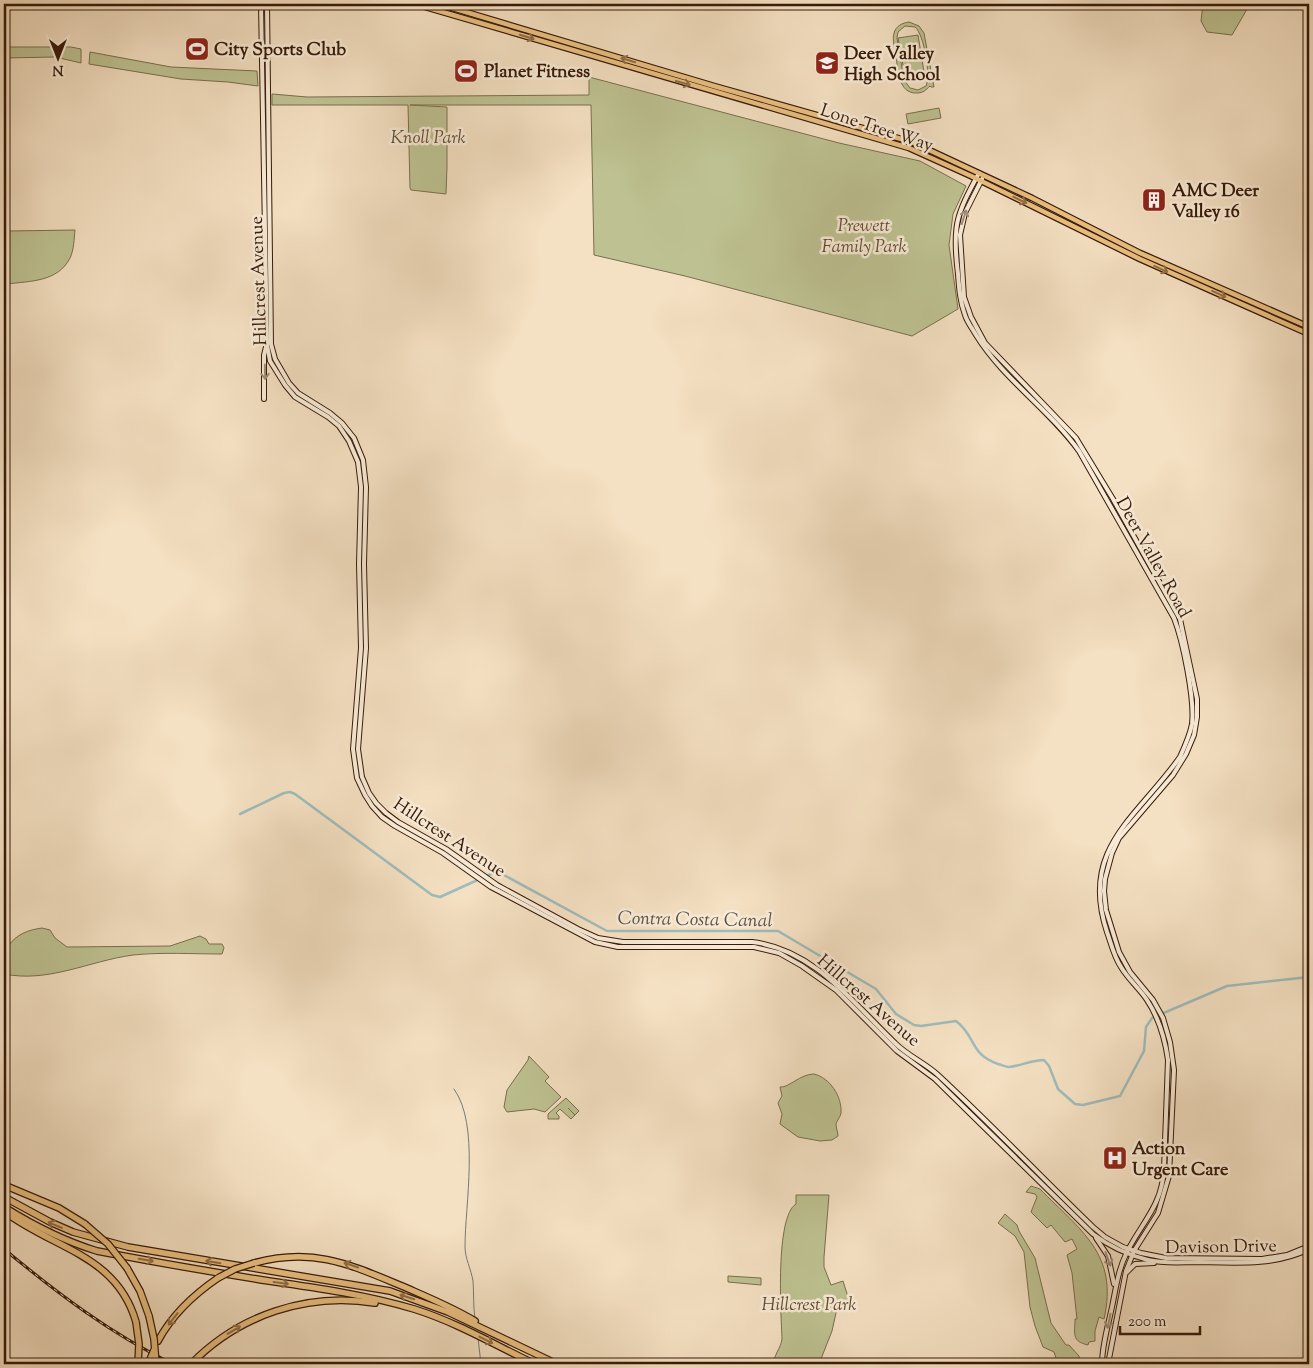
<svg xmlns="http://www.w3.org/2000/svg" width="1313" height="1368" font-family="'Sorts Mill Goudy',serif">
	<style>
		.green { fill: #bec292; stroke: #7a6e4e; fill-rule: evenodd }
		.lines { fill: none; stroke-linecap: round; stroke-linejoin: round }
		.stream { stroke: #757b74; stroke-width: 1 }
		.canal { stroke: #9fbbbb; stroke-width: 2.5 }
		.secondary-casing { stroke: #371a09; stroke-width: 6 }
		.primary-casing { stroke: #371a09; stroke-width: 7 }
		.highway-casing { stroke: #371a09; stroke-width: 8 }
		.secondary { stroke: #f8ebd7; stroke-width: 4 }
		.primary { stroke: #eac081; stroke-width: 4.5 }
		.highway { stroke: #eac081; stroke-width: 5.5 }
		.rail-casing { stroke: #371a09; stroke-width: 3 }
		.rail { stroke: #f8ebd7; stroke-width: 1; stroke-dasharray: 4; stroke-linecap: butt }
		.highway-bridge-casing { stroke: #371a09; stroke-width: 8; stroke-linecap: butt }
		.highway-bridge { stroke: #eac081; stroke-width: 5.5 }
		.oneway { stroke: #906d45 }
		.oneway2 { stroke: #a18d7a }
		.labels { text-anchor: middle; stroke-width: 5; stroke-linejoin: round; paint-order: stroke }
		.poi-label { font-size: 18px; font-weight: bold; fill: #371a09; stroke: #f8ebd7; text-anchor: start }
		.street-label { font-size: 18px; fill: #371a09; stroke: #f8ebd7 }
		.park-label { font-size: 18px; font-style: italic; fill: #604c32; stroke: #f8ebd7 }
		.water-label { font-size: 19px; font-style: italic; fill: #5b5247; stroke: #f8ebd7 }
	</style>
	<rect width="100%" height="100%" fill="#f4e0c2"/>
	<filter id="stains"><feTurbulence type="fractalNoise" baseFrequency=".004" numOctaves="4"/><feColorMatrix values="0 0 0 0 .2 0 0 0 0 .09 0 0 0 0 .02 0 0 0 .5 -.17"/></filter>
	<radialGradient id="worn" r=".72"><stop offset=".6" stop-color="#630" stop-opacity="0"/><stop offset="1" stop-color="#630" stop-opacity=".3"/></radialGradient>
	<!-- green -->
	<g class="green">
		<path d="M1203,4H1250L1232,35L1207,32L1201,21Z"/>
		<path d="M909,22L919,26L924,33L934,87H931L930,86C926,90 923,93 917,93C898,94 898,69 896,56C895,49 892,40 894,33C896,26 902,23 909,22ZM905,26L915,27C924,34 931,76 926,86L918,90L910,88L904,80L897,38L898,32Z"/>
		<path d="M918,35L925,78L906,82L898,38Z"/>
		<path d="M4,47H71L81,49V63L55,57L4,58Z"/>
		<path d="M90,52L171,67L257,71L258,86L228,82L181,79L89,64Z"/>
		<path d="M589,77L839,143L920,161L966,186L953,214L949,245L958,309L912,336L685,276L594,255L591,105H410L447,107V167L446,194L411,190L410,188L408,105H272V94L307,97L589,95Z"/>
		<path d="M939,108L941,118L908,124L906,114Z"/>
		<path d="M75,230C74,239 74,250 70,258C58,282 30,281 7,284L8,231Z"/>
		<path d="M42,928L50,930L55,938L67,947L170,946L200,936L206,939L209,944H222L224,948L222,954C193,954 162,952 133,955C89,961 49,983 4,974V946H8C17,934 28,930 42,928Z"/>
		<path d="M529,1056L549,1077L545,1081L561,1097L545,1112L534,1109L507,1112L504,1107L507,1090L528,1060Z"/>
		<path d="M814,1074C830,1078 842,1096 841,1113C840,1118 837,1120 836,1124C836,1128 838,1132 838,1136L832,1140L820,1141L798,1137L780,1124L782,1114L778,1103L782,1096L780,1087C789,1088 800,1074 814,1074Z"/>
		<path d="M566,1098L579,1111L575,1115L568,1108L575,1115L571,1119L560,1109L556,1113L559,1116V1119H548V1114Z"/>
		<path d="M1031,1186L1040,1189C1080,1230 1119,1254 1104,1319L1099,1317L1095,1331V1341L1089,1342L1088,1345C1071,1341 1075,1334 1075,1319H1077L1072,1273L1067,1255L1077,1249L1072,1239L1065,1242L1051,1225L1047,1228L1031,1212L1037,1197L1035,1194L1026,1192Z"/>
		<path d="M796,1195H829L824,1257V1267L831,1285L843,1281L849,1300L838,1304L832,1331L819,1364H774C773,1356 781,1348 782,1339C781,1314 775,1217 796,1204Z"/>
		<path d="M1005,1214L1017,1225L1019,1231L1035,1258L1051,1323L1066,1345H1069L1079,1356L1080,1364H1058L1054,1352L1043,1347L1035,1326L1030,1307L1024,1252L1015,1236L998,1223Z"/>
		<path d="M728,1276L761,1278V1285L728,1282Z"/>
	</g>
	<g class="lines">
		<!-- stream -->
		<g class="stream">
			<path d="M454,1089C480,1125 465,1204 465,1247C465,1258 471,1269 473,1281C474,1293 473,1306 475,1319"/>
			<path d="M478,1338L481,1364"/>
		</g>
		<!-- canal -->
		<path class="canal" d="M240,814L284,793L290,792L295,794L432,895L440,897L493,873L502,874L607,931H778L876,989L896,1014L914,1025L921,1026L956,1021C977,1037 969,1054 998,1064C1002,1065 1006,1067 1009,1067C1021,1066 1031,1060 1044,1060L1049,1066L1058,1089L1075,1104L1083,1105L1120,1096L1144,1051L1146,1027L1152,1018L1227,986L1309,977"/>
		<defs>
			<g id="secondary">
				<path d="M261,4L267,345L270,361L285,385L295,397L328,417L339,426L349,441L358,462L361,487L359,564L361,648L353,749L357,778L365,795L372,806L382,817L395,826L443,853L491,887L595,942L618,947H754L779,953L802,966L836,990L897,1051L935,1079L1093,1234C1109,1246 1128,1255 1148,1260C1165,1264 1182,1262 1199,1262C1236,1263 1275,1266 1309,1249"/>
				<path d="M267,4L271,344L275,359L289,383L298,393L330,413L342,423L354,438L363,460L366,487L364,564L366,648L358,749L362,777L369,793L376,803L386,813L398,822L446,849L497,885L578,929L598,938L623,942H752C814,949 854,1004 895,1043C908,1056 925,1063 938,1075C991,1124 1041,1177 1093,1227L1105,1237L1123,1247L1141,1253L1166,1258L1262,1259L1287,1255L1309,1246"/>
				<path d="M979,173C956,215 952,226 958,274C959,288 960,302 965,315C967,322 972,328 976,335C1003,379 1049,409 1079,451L1174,618C1183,641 1195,700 1192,724C1190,735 1185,746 1180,757C1138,817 1079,848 1107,932C1111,943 1114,957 1121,967C1128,979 1139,988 1147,1000C1159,1018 1165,1039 1168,1060L1164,1169C1162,1206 1142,1222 1127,1252C1118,1270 1116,1288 1112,1307C1108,1326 1102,1345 1102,1364"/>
				<path d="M982,179L965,213L960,235L964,297L971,317L985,343L1076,438L1113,499L1180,619L1197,699V717L1194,735L1186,754L1173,775L1119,838L1112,853L1105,879L1104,891L1106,910L1119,952L1130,972L1153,1000L1163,1018L1170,1042L1174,1070L1169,1176L1158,1213L1134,1251L1126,1271L1108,1364"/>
				<path d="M264,399V355L266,347"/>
				<path d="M1096,1238L1108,1256L1114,1284"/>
				<path d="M1127,1272L1135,1264L1154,1263"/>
			</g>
			<g id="primary">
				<path d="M415,4L909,148L971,176L1140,259L1309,334"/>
				<path d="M439,4L714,86L912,142L1032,198L1140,253L1309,327"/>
			</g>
			<g id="highway">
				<path d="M4,1185L59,1208L85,1224"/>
				<path d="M4,1197L50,1222L73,1232L128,1247L390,1291L448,1312L557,1364"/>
				<path d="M4,1207C33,1225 64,1241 97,1251C154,1262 212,1272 269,1281C318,1288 367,1295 414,1309C456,1322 495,1345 535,1364"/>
				<path d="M5,1212C54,1249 117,1255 136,1322"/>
				<path d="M254,1263C313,1247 349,1264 402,1286C427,1297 452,1307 475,1321"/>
				<path d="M127,1268L140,1291L149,1316"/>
				<path d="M158,1341C172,1315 193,1295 218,1278"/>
				<path d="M191,1364C239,1315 307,1292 375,1303"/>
			</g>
		</defs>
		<!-- secondary casing -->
		<use href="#secondary" class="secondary-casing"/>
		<!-- primary casing -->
		<use href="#primary" class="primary-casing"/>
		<!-- highway casing -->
		<use href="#highway" class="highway-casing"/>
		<!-- secondary -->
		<use href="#secondary" class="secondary"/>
		<!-- primary -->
		<use href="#primary" class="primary"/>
		<!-- highway -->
		<use href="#highway" class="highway"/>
		<defs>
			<path id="rail" d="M4,1249C57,1293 111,1334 173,1364"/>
		</defs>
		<!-- rail casing -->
		<use href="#rail" class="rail-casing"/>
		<!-- rail -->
		<use href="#rail" class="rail"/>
		<defs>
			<g id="highway-bridge">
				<path d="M85,1224L108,1244L127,1268"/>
				<path d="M218,1278L235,1269L254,1263"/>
				<path d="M149,1316L154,1339L156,1364"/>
				<path d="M136,1322L139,1344L138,1364"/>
				<path d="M148,1364L154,1350"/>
			</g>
		</defs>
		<!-- highway-bridge casing -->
		<use href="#highway-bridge" class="highway-bridge-casing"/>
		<!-- highway-bridge -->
		<use href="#highway-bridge" class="highway-bridge"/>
	</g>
	<!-- one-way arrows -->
	<defs><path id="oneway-shaft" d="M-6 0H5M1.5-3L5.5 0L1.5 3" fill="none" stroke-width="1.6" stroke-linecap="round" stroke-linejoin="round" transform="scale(1.25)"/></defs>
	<g class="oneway">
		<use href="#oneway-shaft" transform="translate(527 37) rotate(17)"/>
		<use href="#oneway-shaft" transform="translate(628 60) rotate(-163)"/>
		<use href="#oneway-shaft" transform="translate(683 83) rotate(16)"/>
		<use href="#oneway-shaft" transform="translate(1020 200) rotate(26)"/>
		<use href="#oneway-shaft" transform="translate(1161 269) rotate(24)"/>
		<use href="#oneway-shaft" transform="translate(1219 294) rotate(24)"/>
		<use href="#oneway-shaft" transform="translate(55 1225) rotate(-157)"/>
		<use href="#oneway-shaft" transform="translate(146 1260) rotate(10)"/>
		<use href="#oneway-shaft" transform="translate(213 1262) rotate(-171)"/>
		<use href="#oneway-shaft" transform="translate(351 1265) rotate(-161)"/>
		<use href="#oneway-shaft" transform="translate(281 1283) rotate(8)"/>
		<use href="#oneway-shaft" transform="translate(407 1297) rotate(-162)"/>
		<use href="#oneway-shaft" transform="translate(173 1319) rotate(128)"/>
		<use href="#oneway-shaft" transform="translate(234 1330) rotate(-31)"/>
		<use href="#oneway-shaft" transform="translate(486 1340) rotate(27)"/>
	</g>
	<g class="oneway2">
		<use href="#oneway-shaft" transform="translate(964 217) rotate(-72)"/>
		<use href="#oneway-shaft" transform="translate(265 372) rotate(89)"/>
		<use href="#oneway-shaft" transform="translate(1108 1259) rotate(70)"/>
		<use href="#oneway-shaft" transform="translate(1109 1321) rotate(102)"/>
	</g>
	<!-- icons -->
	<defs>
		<symbol id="stadium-square" viewBox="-11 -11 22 22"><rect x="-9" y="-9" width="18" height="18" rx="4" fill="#8f2418" stroke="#f8ebd7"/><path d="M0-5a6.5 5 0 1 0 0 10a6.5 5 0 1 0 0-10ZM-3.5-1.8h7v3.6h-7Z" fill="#fff"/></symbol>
		<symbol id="school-square" viewBox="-11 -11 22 22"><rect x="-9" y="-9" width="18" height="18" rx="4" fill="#8f2418" stroke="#f8ebd7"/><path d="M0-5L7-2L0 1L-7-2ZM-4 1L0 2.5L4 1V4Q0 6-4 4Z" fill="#fff"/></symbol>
		<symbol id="building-square" viewBox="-11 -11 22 22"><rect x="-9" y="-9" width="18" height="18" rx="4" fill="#8f2418" stroke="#f8ebd7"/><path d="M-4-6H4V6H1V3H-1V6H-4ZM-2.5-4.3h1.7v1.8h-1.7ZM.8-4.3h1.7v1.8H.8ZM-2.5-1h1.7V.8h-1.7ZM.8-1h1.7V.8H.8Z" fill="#fff"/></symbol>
		<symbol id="hospital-square" viewBox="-11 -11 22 22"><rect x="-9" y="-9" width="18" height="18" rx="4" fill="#8f2418" stroke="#f8ebd7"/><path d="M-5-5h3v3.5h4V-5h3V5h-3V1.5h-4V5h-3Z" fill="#fff"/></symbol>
	</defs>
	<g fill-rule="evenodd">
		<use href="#stadium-square" x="183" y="35" width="28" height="28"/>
		<use href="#school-square" x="813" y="49" width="28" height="28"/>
		<use href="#stadium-square" x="452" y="57" width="28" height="28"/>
		<use href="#building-square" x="1140" y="186" width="28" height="28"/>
		<use href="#hospital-square" x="1101" y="1144" width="28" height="28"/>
	</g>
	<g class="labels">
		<!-- poi labels -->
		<g class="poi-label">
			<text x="214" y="55">City Sports Club</text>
			<text x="844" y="59">Deer Valley<tspan x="844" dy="21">High School</tspan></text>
			<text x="484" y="77">Planet Fitness</text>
			<text x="1172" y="196">AMC Deer<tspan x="1172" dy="21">Valley 16</tspan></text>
			<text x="1132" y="1154">Action<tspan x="1132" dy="21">Urgent Care</tspan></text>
		</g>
		<!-- street labels -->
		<g class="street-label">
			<text transform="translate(877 127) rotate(18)" y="6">Lone Tree Way</text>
			<text transform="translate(258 281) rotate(-92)" y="6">Hillcrest Avenue</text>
			<text transform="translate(1154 557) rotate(61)" y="6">Deer Valley Road</text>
			<text transform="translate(450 837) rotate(33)" y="6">Hillcrest Avenue</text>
			<text transform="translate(869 1000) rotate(41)" y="6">Hillcrest Avenue</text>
			<text transform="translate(1221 1246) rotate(-1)" y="6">Davison Drive</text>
		</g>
		<!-- park labels -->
		<g class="park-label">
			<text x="428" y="143">Knoll Park</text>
			<text x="864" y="231">Prewett<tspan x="864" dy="21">Family Park</tspan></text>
			<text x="809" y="1310">Hillcrest Park</text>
		</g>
		<!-- water labels -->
		<g class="water-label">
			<text transform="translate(695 918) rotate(1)" y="7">Contra Costa Canal</text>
		</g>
	</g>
	<!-- margin -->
	<rect width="1313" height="1368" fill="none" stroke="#f4e0c2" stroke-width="20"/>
	<rect x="5" y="5" width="1303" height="1358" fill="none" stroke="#371a09" stroke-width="2.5"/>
	<rect x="10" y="10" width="1293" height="1348" fill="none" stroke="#371a09"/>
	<!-- north arrow -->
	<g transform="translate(58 58) rotate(180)" stroke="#f8ebd7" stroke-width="4" paint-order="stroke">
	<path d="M0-4L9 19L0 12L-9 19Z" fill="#371a09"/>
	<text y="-8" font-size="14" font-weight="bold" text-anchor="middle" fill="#371a09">N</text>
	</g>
	<!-- scale -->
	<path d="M1120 1326v8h80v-8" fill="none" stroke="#371a09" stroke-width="2.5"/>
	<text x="1128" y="1326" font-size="15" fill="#371a09" stroke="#f8ebd7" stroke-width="4" paint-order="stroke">200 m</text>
	<rect width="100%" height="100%" filter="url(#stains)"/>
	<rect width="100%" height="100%" fill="url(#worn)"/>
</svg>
